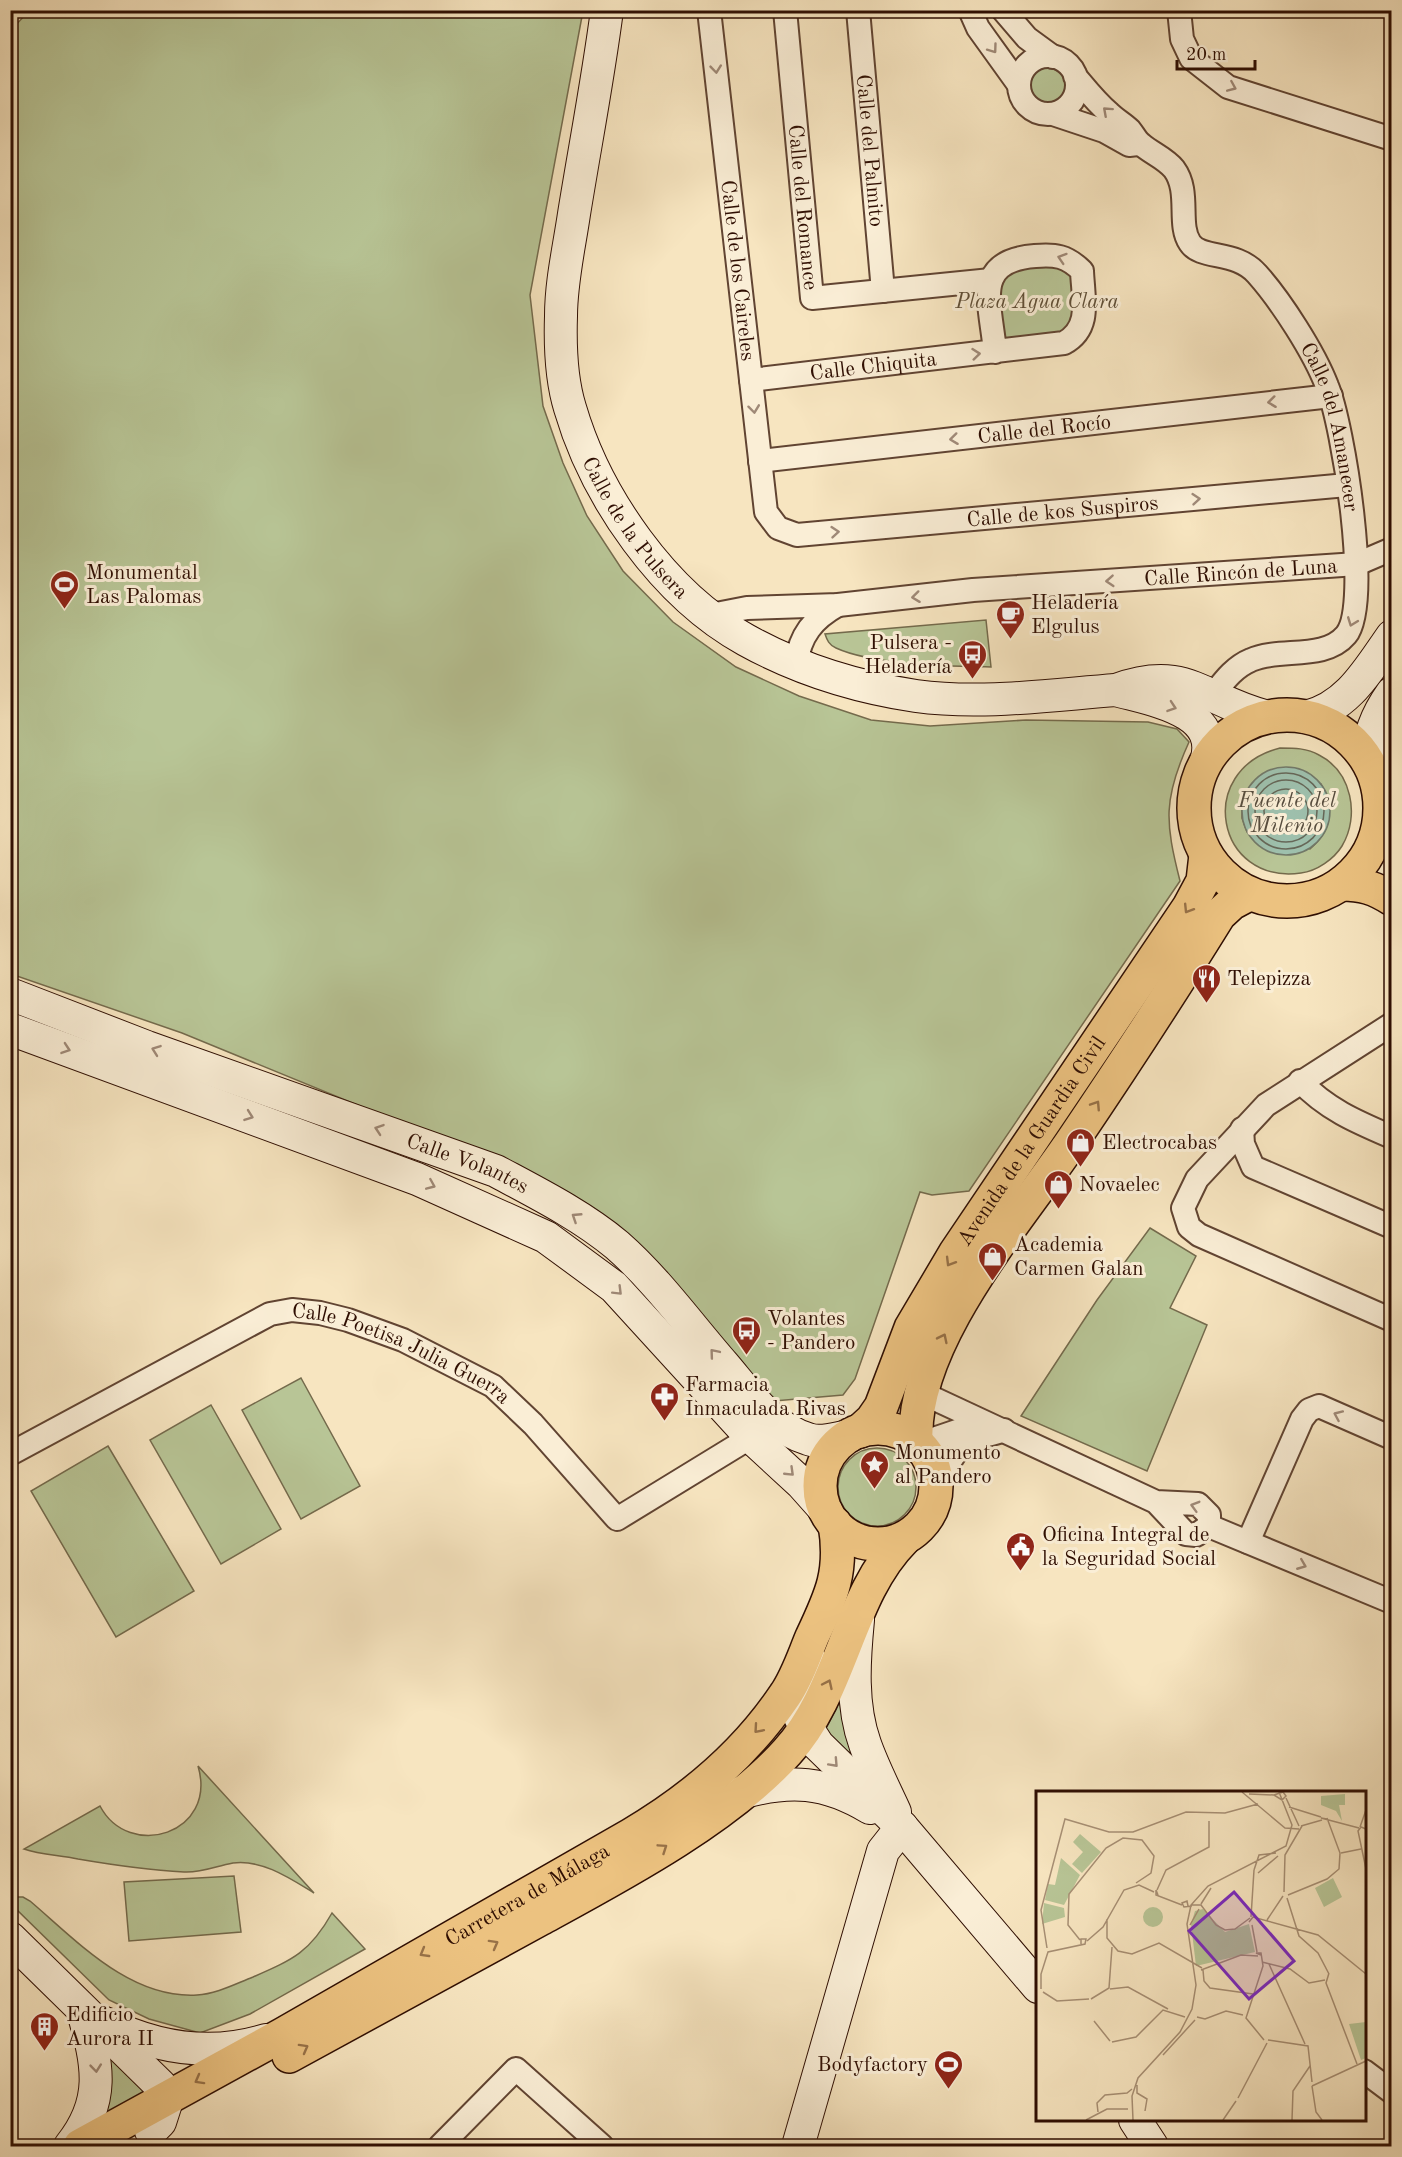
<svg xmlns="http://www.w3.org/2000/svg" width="1402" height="2157" font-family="'Old Standard TT',serif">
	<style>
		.green { fill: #b8c596; stroke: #746a4c; stroke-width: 1.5; fill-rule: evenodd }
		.water { fill: #9ec0ad; stroke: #727969; stroke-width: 1.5 }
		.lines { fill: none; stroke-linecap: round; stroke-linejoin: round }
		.shore { stroke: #666758; stroke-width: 1.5 }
		.street-casing { stroke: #614432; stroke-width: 26 }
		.secondary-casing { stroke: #2f0e02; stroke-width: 34 }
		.primary-casing { stroke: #2f0e02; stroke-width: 36 }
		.street { stroke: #faeed6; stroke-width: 22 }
		.secondary { stroke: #faeed6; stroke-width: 32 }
		.primary { stroke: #ecc280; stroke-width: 33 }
		.oneway { stroke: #9f8977 }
		.oneway2 { stroke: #977147 }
		.labels { text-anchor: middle; stroke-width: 6; stroke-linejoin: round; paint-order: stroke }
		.street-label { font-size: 21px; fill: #2f0e02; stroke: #faeed6 }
		.park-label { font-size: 21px; font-style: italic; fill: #5f4e36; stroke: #faeed6 }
		.poi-label { font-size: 21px; fill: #2f0e02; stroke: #faeed6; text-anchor: start }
		.water-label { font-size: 22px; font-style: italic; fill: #564c3e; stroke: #faeed6 }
		.inset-road { fill: none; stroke: #a78f74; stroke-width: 1.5 }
		.view { fill: #7b2cbf; fill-opacity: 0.15; stroke: #7b2cbf; stroke-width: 3 }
		.inset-edge { fill: none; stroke: #2f0e02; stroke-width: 3 }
	</style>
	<rect width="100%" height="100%" fill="#f7e5c0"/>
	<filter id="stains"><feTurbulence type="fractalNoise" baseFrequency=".00333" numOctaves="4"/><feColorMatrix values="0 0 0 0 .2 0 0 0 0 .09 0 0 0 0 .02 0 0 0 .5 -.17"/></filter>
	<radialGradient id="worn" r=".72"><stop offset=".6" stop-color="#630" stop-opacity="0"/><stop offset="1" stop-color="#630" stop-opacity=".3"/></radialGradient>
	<!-- green -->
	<g class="green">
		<path d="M29,11H583L530,295L543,406L563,463L587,516L623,571L673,622L736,667L799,696L871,720L930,726L1026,720L1148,722L1177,729L1189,742C1163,799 1165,822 1180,881L969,1191L932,1195L920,1192L855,1379L843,1395L774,1401L506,1166L182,1033L11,974L10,31Z"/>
		<circle cx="1047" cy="87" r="19"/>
		<path d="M1073,262L1080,329L995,352L998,267Z"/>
		<path d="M986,620L991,667C949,666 873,665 836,648C829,645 827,640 825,634Z"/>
		<path d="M1280,748C1294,748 1307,748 1319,755C1352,772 1360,816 1342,846C1334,859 1317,871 1301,873C1216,885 1194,770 1280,748ZM1321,784C1335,809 1332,830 1310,849L1247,832L1242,818V804Z"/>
		<path d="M1150,1228L1196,1256L1170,1308L1207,1325L1147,1471L1021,1416L1097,1300Z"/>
		<path d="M301,1378L360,1486L301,1519L242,1410Z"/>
		<path d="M211,1405L281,1529L221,1564L150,1440Z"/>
		<path d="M108,1446L194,1591L116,1637L31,1491Z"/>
		<circle cx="877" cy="1487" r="39"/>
		<path d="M840,1701L858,1745L839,1761L822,1736Z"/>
		<path d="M198,1766L314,1893C291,1879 262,1859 233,1863C216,1866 202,1873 184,1872C148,1870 113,1865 78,1859C60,1855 41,1855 24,1849L100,1806C129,1861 218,1834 198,1766Z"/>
		<path d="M234,1876L241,1932L129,1941L124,1882Z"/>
		<path d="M15,1897H23L30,1901C77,1941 130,1999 197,1995C216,1994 235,1984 253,1977C294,1959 310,1952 332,1913L365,1949L250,2014L200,2033L149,2019L109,2000L11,1904L10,1900Z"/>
		<path d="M100,2050L147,2085L144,2094L94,2123Z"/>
	</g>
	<!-- water -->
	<circle class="water" cx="1286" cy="811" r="44"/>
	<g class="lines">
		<!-- shore -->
		<g class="shore">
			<circle cx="1286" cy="811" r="38"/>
			<circle cx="1286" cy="811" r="31"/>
			<circle cx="1286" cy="811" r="22"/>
		</g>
		<defs>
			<g id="street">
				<path id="s1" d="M709,10L766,512L778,528L797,535L1347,485"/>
				<path id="s2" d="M785,10L812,298L991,280"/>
				<path id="s3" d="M858,10L883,291"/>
				<path d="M970,10L978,28L1019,85"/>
				<path d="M1003,10L1027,38L1053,57"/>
				<path d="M1179,10L1182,39L1191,58L1228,87L1392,139"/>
				<circle cx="1048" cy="85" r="29"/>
				<path id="s4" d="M1075,76C1086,89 1096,102 1109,113C1115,119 1124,124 1130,130C1134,135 1136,140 1141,144C1151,153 1165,158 1174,169C1191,192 1177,224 1190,243C1201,260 1236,250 1257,274C1281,301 1314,352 1327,386C1343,424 1372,604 1346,635C1324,661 1280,647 1251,660C1234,667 1224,681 1212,696"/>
				<path d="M1053,114L1104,131L1129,145L1138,144"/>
				<path id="s5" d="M751,380L1064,343C1092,328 1083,298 1082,271C1067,256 1055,254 1035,256C971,261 991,304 995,352"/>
				<path id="s6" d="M760,461L1331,396"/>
				<path id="s7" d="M711,615L747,608L838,605L973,590L1357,564L1392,549"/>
				<path d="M796,664C800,635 813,619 838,605"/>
				<path d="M1386,831L1392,830"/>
				<path d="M1392,1024L1266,1105L1197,1179L1183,1208L1189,1227L1199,1235L1392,1320"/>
				<path d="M1300,1081C1326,1109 1357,1122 1392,1137"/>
				<path d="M1242,1129L1243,1144L1253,1167L1392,1227"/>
				<path d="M922,1393L1156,1502L1198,1504L1209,1515V1526L1196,1535L1186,1534L1156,1502"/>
				<path d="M919,1444L960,1430L987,1428"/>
				<path id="s8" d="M10,1454L270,1314L292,1310L320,1313L348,1320L403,1340L493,1386L533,1424L617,1519L751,1437L758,1425"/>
				<path d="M935,1498C943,1477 950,1450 972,1439C982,1435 993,1435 1004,1430"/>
				<path d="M1209,1526L1392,1602"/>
				<path d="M1248,1542L1302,1419L1309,1410L1319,1406L1392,1438"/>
				<path d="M1364,2071L1392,2092"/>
				<path d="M440,2146L516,2069L602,2146"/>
			</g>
			<g id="secondary">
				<path id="s9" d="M607,10C598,79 585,146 574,214C569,248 561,282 561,316C560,346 561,379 570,408C596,497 664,595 746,640C800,670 856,687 916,696C981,705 1050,695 1116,690C1187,664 1203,701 1268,717"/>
				<path d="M1116,690C1151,700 1222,710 1206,762"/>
				<path d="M1306,717C1348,707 1368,670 1392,636"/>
				<path d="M1368,762C1367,736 1377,714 1392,693"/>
				<path id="s10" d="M10,994L147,1047L496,1171C537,1193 581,1215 617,1245C657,1280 689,1325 724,1365C748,1393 771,1428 808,1439C821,1444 836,1438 849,1436"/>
				<path d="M10,1029L417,1179L546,1237L614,1287L751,1437L802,1484L826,1511"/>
				<path d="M858,1620C854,1661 851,1705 865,1744C873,1767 885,1790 895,1812"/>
				<path d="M814,1665L799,1697L798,1708L800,1717L818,1745L902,1827L1038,1987"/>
				<path d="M741,1793C790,1779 825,1781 870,1808"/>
				<path d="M10,1938L160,2085L168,2097L160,2122L151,2131"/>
				<path d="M105,2023C156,2048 211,2057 266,2040"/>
				<path d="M1135,2120L1152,2146"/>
				<path d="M70,2146C106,2101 98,2065 83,2012"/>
				<path d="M798,2146L883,1851L902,1827"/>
			</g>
			<g id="primary">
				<circle cx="1287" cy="808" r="93"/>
				<path d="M1342,884C1362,884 1375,888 1392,899"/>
				<circle cx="878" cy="1486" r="58"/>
				<path id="s11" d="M860,1431L872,1420L881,1407L911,1328L956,1252L1189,907L1203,881L1206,855"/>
				<path d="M916,1441C911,1341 1019,1220 1073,1140C1123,1066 1172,991 1219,915L1232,903L1249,894"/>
				<path d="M289,2056C372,2011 456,1965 540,1919C619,1876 727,1819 787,1752C843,1691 847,1596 904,1539"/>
				<path id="s12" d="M80,2146L282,2035L631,1835C692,1799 746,1753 785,1695C797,1678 804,1656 812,1637C832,1595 843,1571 835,1524"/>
			</g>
		</defs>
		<!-- street casing -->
		<use href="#street" class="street-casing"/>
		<!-- secondary casing -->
		<use href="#secondary" class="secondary-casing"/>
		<!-- primary casing -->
		<use href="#primary" class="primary-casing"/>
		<!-- street -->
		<use href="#street" class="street"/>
		<!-- secondary -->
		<use href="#secondary" class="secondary"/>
		<!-- primary -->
		<use href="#primary" class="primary"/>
	</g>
	<!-- one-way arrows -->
	<defs><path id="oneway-chevron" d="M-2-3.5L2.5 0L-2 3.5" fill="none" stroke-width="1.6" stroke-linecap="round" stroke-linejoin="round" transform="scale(1.5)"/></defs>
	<g class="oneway">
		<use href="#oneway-chevron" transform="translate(993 49) rotate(54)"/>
		<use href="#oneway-chevron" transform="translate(716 69) rotate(84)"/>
		<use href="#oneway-chevron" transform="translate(1232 87) rotate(23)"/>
		<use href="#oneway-chevron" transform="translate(1107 111) rotate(-138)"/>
		<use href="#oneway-chevron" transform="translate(1062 258) rotate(-162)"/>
		<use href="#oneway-chevron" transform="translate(976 354) rotate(-6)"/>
		<use href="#oneway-chevron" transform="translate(1272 402) rotate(173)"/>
		<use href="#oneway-chevron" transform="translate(754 409) rotate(83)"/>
		<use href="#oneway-chevron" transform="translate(954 439) rotate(173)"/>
		<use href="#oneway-chevron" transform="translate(1196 499) rotate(-5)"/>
		<use href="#oneway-chevron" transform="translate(835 532) rotate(-5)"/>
		<use href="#oneway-chevron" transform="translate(1110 581) rotate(176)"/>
		<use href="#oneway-chevron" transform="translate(916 597) rotate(173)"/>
		<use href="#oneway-chevron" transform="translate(1352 622) rotate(111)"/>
		<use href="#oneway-chevron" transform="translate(1172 707) rotate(19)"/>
		<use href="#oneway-chevron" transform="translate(66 1049) rotate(19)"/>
		<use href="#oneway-chevron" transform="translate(156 1050) rotate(-160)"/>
		<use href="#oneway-chevron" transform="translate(249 1116) rotate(20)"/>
		<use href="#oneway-chevron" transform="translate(379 1129) rotate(-161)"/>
		<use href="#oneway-chevron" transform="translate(431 1185) rotate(23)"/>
		<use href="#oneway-chevron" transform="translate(576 1217) rotate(-147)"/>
		<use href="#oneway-chevron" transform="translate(618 1291) rotate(45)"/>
		<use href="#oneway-chevron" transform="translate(714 1353) rotate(-130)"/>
		<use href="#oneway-chevron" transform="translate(1338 1415) rotate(-156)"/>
		<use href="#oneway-chevron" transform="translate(790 1472) rotate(44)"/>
		<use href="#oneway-chevron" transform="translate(1195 1506) rotate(-164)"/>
		<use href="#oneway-chevron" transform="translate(1302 1565) rotate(22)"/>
		<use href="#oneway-chevron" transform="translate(834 1763) rotate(47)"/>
		<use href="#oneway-chevron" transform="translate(96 2068) rotate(84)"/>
	</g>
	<g class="oneway2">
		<use href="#oneway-chevron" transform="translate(1188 909) rotate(122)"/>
		<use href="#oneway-chevron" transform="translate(1096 1105) rotate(-57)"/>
		<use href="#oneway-chevron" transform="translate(950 1262) rotate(121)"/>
		<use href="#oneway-chevron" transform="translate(943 1338) rotate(-64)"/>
		<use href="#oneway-chevron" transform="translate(828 1684) rotate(-65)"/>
		<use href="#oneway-chevron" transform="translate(758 1729) rotate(131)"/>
		<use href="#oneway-chevron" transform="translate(663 1848) rotate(-34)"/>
		<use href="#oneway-chevron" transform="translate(494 1944) rotate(-29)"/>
		<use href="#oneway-chevron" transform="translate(424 1953) rotate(150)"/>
		<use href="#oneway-chevron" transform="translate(304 2048) rotate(-29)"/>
		<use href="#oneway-chevron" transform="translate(199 2080) rotate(151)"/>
	</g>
	<!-- icons -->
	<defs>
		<symbol id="stadium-pin" viewBox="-11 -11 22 30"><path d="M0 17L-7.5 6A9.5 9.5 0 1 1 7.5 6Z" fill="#8f2418" stroke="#faeed6"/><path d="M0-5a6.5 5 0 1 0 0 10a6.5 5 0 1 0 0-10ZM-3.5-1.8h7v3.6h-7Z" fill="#fff"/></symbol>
		<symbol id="cafe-pin" viewBox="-11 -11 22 30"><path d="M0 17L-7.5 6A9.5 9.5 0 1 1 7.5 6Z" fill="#8f2418" stroke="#faeed6"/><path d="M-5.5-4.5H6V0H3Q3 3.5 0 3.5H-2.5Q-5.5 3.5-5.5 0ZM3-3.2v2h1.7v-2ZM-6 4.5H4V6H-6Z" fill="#fff"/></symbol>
		<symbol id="bus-pin" viewBox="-11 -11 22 30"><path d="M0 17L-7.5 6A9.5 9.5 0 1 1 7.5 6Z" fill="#8f2418" stroke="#faeed6"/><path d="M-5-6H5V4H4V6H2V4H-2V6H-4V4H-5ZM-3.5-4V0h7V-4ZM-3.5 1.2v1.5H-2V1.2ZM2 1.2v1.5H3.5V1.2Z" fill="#fff"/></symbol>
		<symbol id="restaurant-pin" viewBox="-11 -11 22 30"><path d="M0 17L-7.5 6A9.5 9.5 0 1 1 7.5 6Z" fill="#8f2418" stroke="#faeed6"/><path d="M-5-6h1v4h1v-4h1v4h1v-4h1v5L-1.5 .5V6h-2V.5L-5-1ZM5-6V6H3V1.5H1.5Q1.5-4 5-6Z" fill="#fff"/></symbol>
		<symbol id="shop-pin" viewBox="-11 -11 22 30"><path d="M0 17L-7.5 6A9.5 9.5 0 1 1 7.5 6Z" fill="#8f2418" stroke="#faeed6"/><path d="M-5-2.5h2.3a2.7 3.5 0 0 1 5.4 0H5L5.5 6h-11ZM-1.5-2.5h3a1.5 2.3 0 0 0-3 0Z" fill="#fff"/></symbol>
		<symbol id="pharmacy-pin" viewBox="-11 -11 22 30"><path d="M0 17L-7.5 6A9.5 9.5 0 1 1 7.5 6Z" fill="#8f2418" stroke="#faeed6"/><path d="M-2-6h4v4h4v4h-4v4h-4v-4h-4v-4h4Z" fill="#fff"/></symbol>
		<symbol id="sight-pin" viewBox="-11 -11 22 30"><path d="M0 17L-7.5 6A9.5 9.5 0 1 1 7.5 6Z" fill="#8f2418" stroke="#faeed6"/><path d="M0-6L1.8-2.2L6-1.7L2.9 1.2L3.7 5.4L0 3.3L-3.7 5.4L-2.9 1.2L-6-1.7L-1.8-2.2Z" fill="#fff"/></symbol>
		<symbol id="civic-pin" viewBox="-11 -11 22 30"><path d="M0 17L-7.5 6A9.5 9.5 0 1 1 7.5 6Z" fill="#8f2418" stroke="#faeed6"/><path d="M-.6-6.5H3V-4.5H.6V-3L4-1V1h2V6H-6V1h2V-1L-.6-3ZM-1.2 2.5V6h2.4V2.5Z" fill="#fff"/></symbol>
		<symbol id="building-pin" viewBox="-11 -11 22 30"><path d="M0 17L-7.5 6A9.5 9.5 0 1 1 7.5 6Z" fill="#8f2418" stroke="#faeed6"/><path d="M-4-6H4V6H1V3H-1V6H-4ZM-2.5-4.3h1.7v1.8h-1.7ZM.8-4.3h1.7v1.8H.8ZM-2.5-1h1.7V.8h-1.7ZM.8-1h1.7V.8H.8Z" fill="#fff"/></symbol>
	</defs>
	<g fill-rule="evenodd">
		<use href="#stadium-pin" x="48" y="568" width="33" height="45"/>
		<use href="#cafe-pin" x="994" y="598" width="33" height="45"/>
		<use href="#bus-pin" x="956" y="638" width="33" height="45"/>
		<use href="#restaurant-pin" x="1190" y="962" width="33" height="45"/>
		<use href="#shop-pin" x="1064" y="1126" width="33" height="45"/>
		<use href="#shop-pin" x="1042" y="1168" width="33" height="45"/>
		<use href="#shop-pin" x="976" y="1240" width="33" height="45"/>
		<use href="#bus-pin" x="730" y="1314" width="33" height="45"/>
		<use href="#pharmacy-pin" x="648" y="1380" width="33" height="45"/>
		<use href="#sight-pin" x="858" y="1448" width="33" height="45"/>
		<use href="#civic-pin" x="1004" y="1530" width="33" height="45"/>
		<use href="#building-pin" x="28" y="2010" width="33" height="45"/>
		<use href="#stadium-pin" x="932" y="2048" width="33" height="45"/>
	</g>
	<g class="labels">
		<!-- street labels -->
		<g class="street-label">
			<text dy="7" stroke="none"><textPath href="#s3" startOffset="141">Calle del Palmito</textPath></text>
			<text dy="7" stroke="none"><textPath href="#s2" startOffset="198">Calle del Romance</textPath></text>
			<text dy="7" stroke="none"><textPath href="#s1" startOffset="262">Calle de los Caireles</textPath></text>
			<text dy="7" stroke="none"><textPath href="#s5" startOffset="123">Calle Chiquita</textPath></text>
			<text dy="7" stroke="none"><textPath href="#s6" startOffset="286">Calle del Rocío</textPath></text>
			<text dy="7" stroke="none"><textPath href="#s4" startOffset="462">Calle del Amanecer</textPath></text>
			<text dy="7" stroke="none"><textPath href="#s1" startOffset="812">Calle de kos Suspiros</textPath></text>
			<text dy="7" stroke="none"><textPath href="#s9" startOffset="540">Calle de la Pulsera</textPath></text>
			<text dy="7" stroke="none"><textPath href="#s7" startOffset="532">Calle Rincón de Luna</textPath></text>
			<text dy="7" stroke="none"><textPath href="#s11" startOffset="339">Avenida de la Guardia Civil</textPath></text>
			<text dy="7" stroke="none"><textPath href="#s10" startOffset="488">Calle Volantes</textPath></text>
			<text dy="7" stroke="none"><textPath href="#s8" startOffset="436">Calle Poetisa Julia Guerra</textPath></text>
			<text dy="7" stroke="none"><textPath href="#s12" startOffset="513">Carretera de Málaga</textPath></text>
		</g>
		<!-- park labels -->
		<g class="park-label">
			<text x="1037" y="308">Plaza Agua Clara</text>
		</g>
		<!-- poi labels -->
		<g class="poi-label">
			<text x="86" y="579">Monumental<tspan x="86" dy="24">Las Palomas</tspan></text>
			<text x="1031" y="609">Heladería<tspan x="1031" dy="24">Elgulus</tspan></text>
			<text x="952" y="649" text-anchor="end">Pulsera -<tspan x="952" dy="24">Heladería</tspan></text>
			<text x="1227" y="985">Telepizza</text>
			<text x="1102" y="1149">Electrocabas</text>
			<text x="1079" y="1191">Novaelec</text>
			<text x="1014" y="1251">Academia<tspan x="1014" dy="24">Carmen Galan</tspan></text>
			<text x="767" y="1325">Volantes<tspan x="767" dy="24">- Pandero</tspan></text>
			<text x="685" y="1391">Farmacia<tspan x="685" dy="24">Inmaculada Rivas</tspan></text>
			<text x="895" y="1459">Monumento<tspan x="895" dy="24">al Pandero</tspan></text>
			<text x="1042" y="1541">Oficina Integral de<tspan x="1042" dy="24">la Seguridad Social</tspan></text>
			<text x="66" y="2021">Edificio<tspan x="66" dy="24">Aurora II</tspan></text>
			<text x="928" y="2071" text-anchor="end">Bodyfactory</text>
		</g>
		<!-- water labels -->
		<g class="water-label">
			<text x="1287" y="807">Fuente del<tspan x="1287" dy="25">Milenio</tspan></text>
		</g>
	</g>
	<!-- overview -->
	<g transform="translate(1036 1791)">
		<rect width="330" height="330" fill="#f7e5c0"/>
		<path d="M309,3V14H303L306,30L300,20L285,14V5ZM44,43L65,61L46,82L36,73L47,61L37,51ZM25,67L44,84L28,114L9,109L12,93L19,94ZM297,87L306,106L288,116L279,97ZM8,112L28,117L29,126L6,133ZM107 126a10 10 0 1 1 20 0a10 10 0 1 1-20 0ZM167,118L189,141L213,133L219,161L160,175L155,133L159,120ZM330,231V267L325,269L313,233Z" fill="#b8c596"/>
		<path class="inset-road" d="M206,1L249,37L263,38M213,3L238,4L246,9L250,5L247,1L238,4M250,7L263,35M253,16L285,26M291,28L285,27L323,37M265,35L286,29M324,36L330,19M330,38L325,36L322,40L330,78M305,62L325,58M218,79L223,64L240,62M222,82L242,65M121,99L130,79L173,56V30M248,101L249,64L266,35M122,104L120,99V104L146,114M252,104L291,88L303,78L304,62L291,27M251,107L263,145L282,162L293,183M165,113L175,97M155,114H165L180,134L189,139L199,138L214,127M152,115L151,110L146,112L148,116L156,115M215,126L218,79M71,128V147L82,160L96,163L123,152L166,177M231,129L247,105M213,131L217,126L282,144L330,183M154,134L163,118M216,134L221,161M44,149L32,134L33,103L70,57L87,47L106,49L118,65L115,82L100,92M51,150L67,136L88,99L103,94L118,101M11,157L5,119L29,28L73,41H97L150,21L189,22L222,13M225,164L220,162H225L227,175L210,227L228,249M226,171L254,178L273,192L289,189M233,173L269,253M165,179L205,164L222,165M167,179L168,190L174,197L217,203M293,182L290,192L321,273M5,198V183L12,161L49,153L50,148H45V153M74,198L92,196L132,218M7,201L21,210L53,208M55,208L73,197L76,156M161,226L169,228L190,220L207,224M58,230L74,250M232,249L272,255L276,291M76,251L100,246L127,219L149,226M127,264L159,229M101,294V302L111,308L109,320M276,295L330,270M276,295L280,321L286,329M202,307L231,252M62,321L61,312L69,304L91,302L96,298M50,329L71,318H92M97,329L96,305L102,287L144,241L156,218L160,194L151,133L155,114L172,95L250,55L256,34L243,1M187,329L200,310M256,329L257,300L274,275"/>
		<path class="view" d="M198,101L258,170L213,208L153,140Z"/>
		<rect width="330" height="330" class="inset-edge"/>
	</g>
	<!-- margin -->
	<rect width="1402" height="2157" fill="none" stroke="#f7e5c0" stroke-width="36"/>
	<rect x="12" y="12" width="1378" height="2133" fill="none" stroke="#2f0e02" stroke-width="3"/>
	<rect x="18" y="18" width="1366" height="2121" fill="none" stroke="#2f0e02" stroke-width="1.5"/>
	<!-- scale -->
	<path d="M1177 60v9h78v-9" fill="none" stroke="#2f0e02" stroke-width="3"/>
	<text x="1186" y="60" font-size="18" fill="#2f0e02" stroke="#faeed6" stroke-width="4.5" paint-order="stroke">20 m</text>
	<rect width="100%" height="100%" filter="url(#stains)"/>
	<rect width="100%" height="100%" fill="url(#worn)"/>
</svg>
